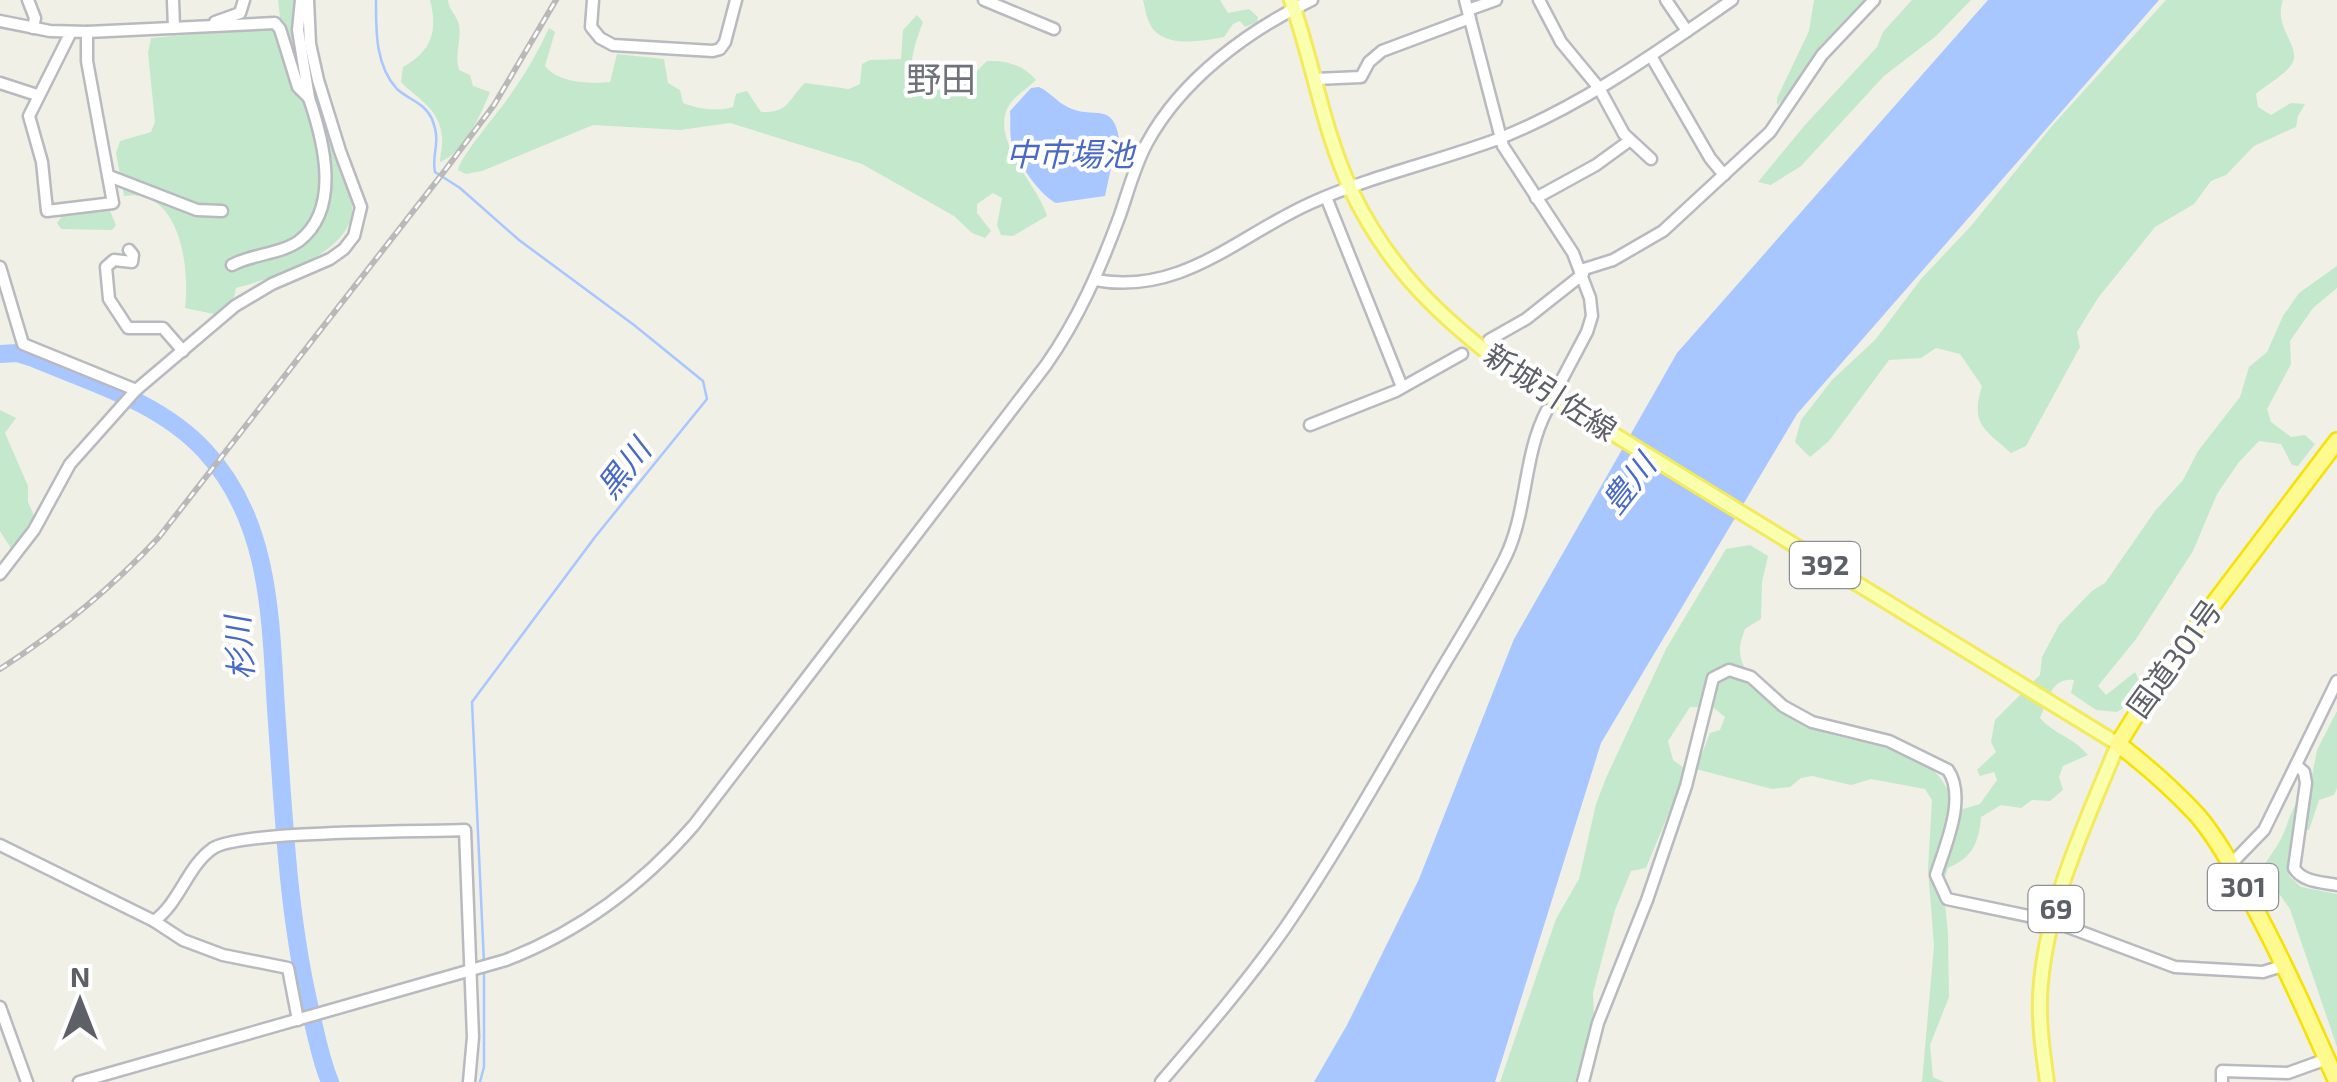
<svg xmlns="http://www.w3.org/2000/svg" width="2337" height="1082" font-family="'Exo 2','Noto Sans JP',sans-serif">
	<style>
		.green { fill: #c4e8cc }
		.water { fill: #a8c6ff }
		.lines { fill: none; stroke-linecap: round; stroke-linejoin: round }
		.stream { stroke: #a8c6ff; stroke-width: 2.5 }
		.river { stroke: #a8c6ff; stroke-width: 18 }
		.minor-casing { stroke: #b9bac0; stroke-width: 15 }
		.major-casing { stroke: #f3ea5d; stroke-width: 18 }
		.highway-casing { stroke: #f7e100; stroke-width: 20 }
		.minor { stroke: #fff; stroke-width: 10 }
		.major { stroke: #faffad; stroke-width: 12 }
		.highway { stroke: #fefa90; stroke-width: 15 }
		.rail-casing { stroke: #b9b9ba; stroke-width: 6 }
		.rail { stroke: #fff; stroke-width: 2.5; stroke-dasharray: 8; stroke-linecap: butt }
		.labels { text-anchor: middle; stroke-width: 8; stroke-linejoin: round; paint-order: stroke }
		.shield { fill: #fff; stroke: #8e9095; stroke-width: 2.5 }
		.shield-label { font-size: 28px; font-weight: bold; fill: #5e6067 }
		.street-label { font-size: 30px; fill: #5e6067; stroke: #fff }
		.water-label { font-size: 32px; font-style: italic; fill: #4869c6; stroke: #fff }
		.quarter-label { font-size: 35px; fill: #6f7279; stroke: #fff }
	</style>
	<rect width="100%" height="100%" fill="#f0f0e7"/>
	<!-- green -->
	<g class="green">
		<path d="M278,0H296C310,33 309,71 319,106C327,134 348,177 352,202C359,252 273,278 236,288L234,298L214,314L185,308C190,267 180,187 124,196L116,153L120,141L151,132L155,122L148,53L151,38L272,27L280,17Z"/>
		<path d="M430,0H448C449,11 457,15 459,25C462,40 454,54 459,70L470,75L473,86L490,92C481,114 464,153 440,162C440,154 443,147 442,138C440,109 420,101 401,82L403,67C432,51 438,31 430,0Z"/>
		<path d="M1143,0H1220L1228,13L1249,9L1258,17L1257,22L1245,27L1240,21L1233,24L1224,37C1202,41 1162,49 1150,24C1146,17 1145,7 1143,0Z"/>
		<path d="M1814,0H1864L1820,46L1788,96L1777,105V98L1809,31Z"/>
		<path d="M1912,0H1971L1936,36L1884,76L1801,166L1771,185L1758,182L1805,125L1877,47L1883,32Z"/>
		<path d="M2166,0H2283C2273,27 2300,45 2293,62C2287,74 2266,85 2256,94L2258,107L2271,115L2291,103L2305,104L2298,116L2296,127L2254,146L2226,175L2211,181L2194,204L2155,227L2098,298L2077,332L2080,347L2026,446L2011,453C1984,429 1970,424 1982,386L1960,354L1936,348L1921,358L1889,360L1829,441L1810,457L1795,442L1801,420L1832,380L1875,340L1921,279L1971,226L2052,126Z"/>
		<path d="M917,15L923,22C915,43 905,70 918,90H957L987,61C1007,60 1023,65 1036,80C1028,88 1013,97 1008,107C990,141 1040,188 1047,216L1013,236L1001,235L997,225L1002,198L993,193L977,204V213L991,231L985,238L972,233L954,216L862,164L730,123L680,130L593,125L482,171L466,174L458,170C460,156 503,107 513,91C527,71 539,50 549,28L555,32L545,66C558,83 590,84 610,82L617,54L664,59L668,83L680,90L683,103C699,109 716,112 733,107L736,94L747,91L761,112C790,113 787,100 805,83L849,89L860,84L862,64L870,60L901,59L903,30Z"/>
		<path d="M110,211L116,225L112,230L61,229L57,223L63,215Z"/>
		<path d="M2337,266V288L2313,308L2290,341L2291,364L2267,409L2271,422L2291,437L2305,435L2315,444L2298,466L2292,465L2281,444L2259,441L2239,462L2217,494L2193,551L2136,639L2098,686L2106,695L2135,672L2139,680L2125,707L2117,712L2096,710L2071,693L2074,680C2051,677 2048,700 2040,718C2055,735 2072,736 2088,755L2063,766L2059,777L2063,790L2050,801L2032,800L2021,808L2001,805L1981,817C1979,843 1972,858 1948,868L1943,883L1948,934L1949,997L1930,1045L1933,1077L1944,1082H1922L1934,946L1928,869L1932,800L1925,789L1871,779L1851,785L1812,776L1801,778L1790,787L1772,789L1696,769L1710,733L1720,730L1725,717L1714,708L1690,707L1668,741L1673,760L1684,768L1682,781L1646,868L1631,871L1615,910L1593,993L1594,1017L1575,1082H1500L1556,919L1579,879L1596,804L1606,778L1666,649L1726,549L1750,545L1768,556L1762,582L1761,619L1745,629C1743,635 1739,645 1740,652C1742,684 1792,721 1820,731C1852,742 1886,744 1917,760C1947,775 1942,789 1963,809L1980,804L1997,780L1994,772L1980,776L1977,770L1996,752L1991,742L1995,720L2040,675L2042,657L2059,625L2092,591L2105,583L2155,511L2183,480L2198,451L2240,397L2249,367L2267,352L2283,316L2299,293Z"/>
		<path d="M0,410L16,418L5,433L28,486V502L35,518L12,550L0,531Z"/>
		<path d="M2337,711V788L2334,795L2319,800L2309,830L2304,829L2293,835L2289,876L2301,887L2337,894V1047L2290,909L2278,892L2267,885L2262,870C2267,859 2274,851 2280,841C2290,822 2290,804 2309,791L2317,750Z"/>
	</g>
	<!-- water -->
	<g class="water">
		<path d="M1988,0H2159L1797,414L1601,743L1495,1082H1314L1347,1025L1419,879L1514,639L1677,353Z"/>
		<path d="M1039,87C1050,92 1056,101 1066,106C1093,122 1114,97 1120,144L1114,154L1105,196L1056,203C1039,194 1017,162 1012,144C1009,134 1011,122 1010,111L1031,88Z"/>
	</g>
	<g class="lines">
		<!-- stream -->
		<g class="stream">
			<path d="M376,0C376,30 375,65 397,89C409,100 425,103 432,119C442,143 431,154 435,172L460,188L519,240L634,325L703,381L707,399L595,537L472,702L484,963"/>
			<path d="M480,1082L484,1067V971"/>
		</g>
		<!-- river -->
		<path class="river" d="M0,354L17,353L33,358C92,383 160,402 205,451C274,525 270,628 277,723C284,819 288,915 310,1009C316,1034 320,1058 330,1082"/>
		<defs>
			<g id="minor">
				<path d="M28,0L35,18L33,28"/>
				<path d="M173,0L174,28"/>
				<path d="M593,0L591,27L600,38L613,45L713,51L720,49L725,42L736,0"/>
				<path d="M984,0L1054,29"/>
				<path d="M1465,0L1503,146L1573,253L1590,298L1592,316L1587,332L1559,385"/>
				<path d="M1539,0L1561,42L1599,88L1624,134L1651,159"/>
				<path d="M1666,0L1687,31"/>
				<path d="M1468,10L1496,0"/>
				<path d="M0,21L50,31L87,32V61L113,203L47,211L42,162L29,116L71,32"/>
				<path d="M215,22L240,13L244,0"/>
				<path d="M87,32L275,23L280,29L298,87L309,98L298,30L301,0"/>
				<path d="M1651,56L1710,158L1724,175"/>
				<path d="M1315,79L1361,77L1369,62L1382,51L1470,18"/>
				<path d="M0,83L37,95"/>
				<path d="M109,176L197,210L222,211"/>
				<path d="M1326,197L1402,387"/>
				<path d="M1536,198L1596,165L1629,141"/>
				<path d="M129,250L133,255L132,262L114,260L106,267L109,299L128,328H163L183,351"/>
				<path d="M232,265C252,254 281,254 299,241C342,208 323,139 309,98"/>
				<path d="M0,267L23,344L136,390"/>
				<path d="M1581,270L1613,260L1663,231L1770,132L1822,55L1874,0"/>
				<path d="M1095,280C1182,296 1239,235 1311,203C1371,176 1436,162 1498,139C1582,106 1658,51 1732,0"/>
				<path d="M1489,340L1526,319L1583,274"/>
				<path d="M1310,425L1396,391L1462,354"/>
				<path d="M0,574L34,530L70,464L136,390L235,306L272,284L330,259L344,249L354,236L361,207L340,151L318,80L310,44L308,0"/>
				<path d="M2296,765L2304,772L2306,783L2294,868C2302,882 2322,882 2337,885"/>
				<path d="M0,845L154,921L183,940L223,955L288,968L298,1020"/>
				<path d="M2231,864L2264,830L2337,681"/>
				<path d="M154,921C180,902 187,867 212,849C236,830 422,832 465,830L473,1037L469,1082"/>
				<path d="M0,1007L27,1082"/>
				<path d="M79,1082L506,960C581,931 642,885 694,825L1046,365C1079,318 1100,269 1120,215C1128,192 1135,165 1147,143C1181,80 1248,30 1312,0"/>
				<path d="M1161,1082C1204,1032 1247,982 1285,928C1335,855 1378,778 1423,701C1450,653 1482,605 1506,556C1528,509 1523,455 1547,410"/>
				<path d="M1583,1082L1598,1023L1647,900L1686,786L1713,678L1729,670L1751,677L1783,706L1812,722L1889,741L1948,770C1967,798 1945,846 1936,875L1947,899L2052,921L2175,967L2263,972L2285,965"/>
				<path d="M2222,1082V1071L2288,1073L2327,1059"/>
			</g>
			<path id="major" d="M1291,0C1313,62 1323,130 1351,190C1390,271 1441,318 1511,371L2118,744C2085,825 2044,908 2040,997C2039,1026 2043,1053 2047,1082"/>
			<path id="highway" d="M2337,1082C2310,1021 2283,960 2251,901C2235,872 2219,841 2198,816C2173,789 2147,766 2118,744L2166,667L2337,441"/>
		</defs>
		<!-- minor casing -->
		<use href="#minor" class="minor-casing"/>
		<!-- major casing -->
		<use href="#major" class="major-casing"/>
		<!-- highway casing -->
		<use href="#highway" class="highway-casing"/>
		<!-- minor -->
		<use href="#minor" class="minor"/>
		<!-- major -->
		<use href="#major" class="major"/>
		<!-- highway -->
		<use href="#highway" class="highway"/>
		<defs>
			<path id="rail" d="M0,669C59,631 111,589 159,537L443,173L494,105L556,0"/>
		</defs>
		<!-- rail casing -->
		<use href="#rail" class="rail-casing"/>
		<!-- rail -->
		<use href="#rail" class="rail"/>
	</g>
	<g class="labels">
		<!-- shield labels -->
		<g class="shield">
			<rect x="1790" y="542" width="70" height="46" rx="8"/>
			<rect x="2208" y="864" width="70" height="46" rx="8"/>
			<rect x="2028.5" y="886" width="55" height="46" rx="8"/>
		</g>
		<g class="shield-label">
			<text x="1825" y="575">392</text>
			<text x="2243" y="897">301</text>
			<text x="2056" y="919">69</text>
		</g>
		<!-- street labels -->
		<g class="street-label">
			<text transform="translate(1550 393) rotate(33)" y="10">新城引佐線</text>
			<text transform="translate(2175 659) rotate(-54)" y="10">国道301号</text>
		</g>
		<!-- water labels -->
		<g class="water-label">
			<text x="1070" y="166">中市場池</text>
			<text transform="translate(624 469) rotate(-52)" y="11">黒川</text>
			<text transform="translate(1629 484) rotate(-52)" y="11">豊川</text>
			<text transform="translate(240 648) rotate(-94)" y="11">杉川</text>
		</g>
		<!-- quarter labels -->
		<g class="quarter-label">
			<text x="941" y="92">野田</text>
		</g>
	</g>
	<!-- north arrow -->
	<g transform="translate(80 1002)" stroke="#ffffff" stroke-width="8" paint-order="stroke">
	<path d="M0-8L18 38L0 25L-18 38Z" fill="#5e6067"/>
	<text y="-15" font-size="28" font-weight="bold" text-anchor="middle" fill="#5e6067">N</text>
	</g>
</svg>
